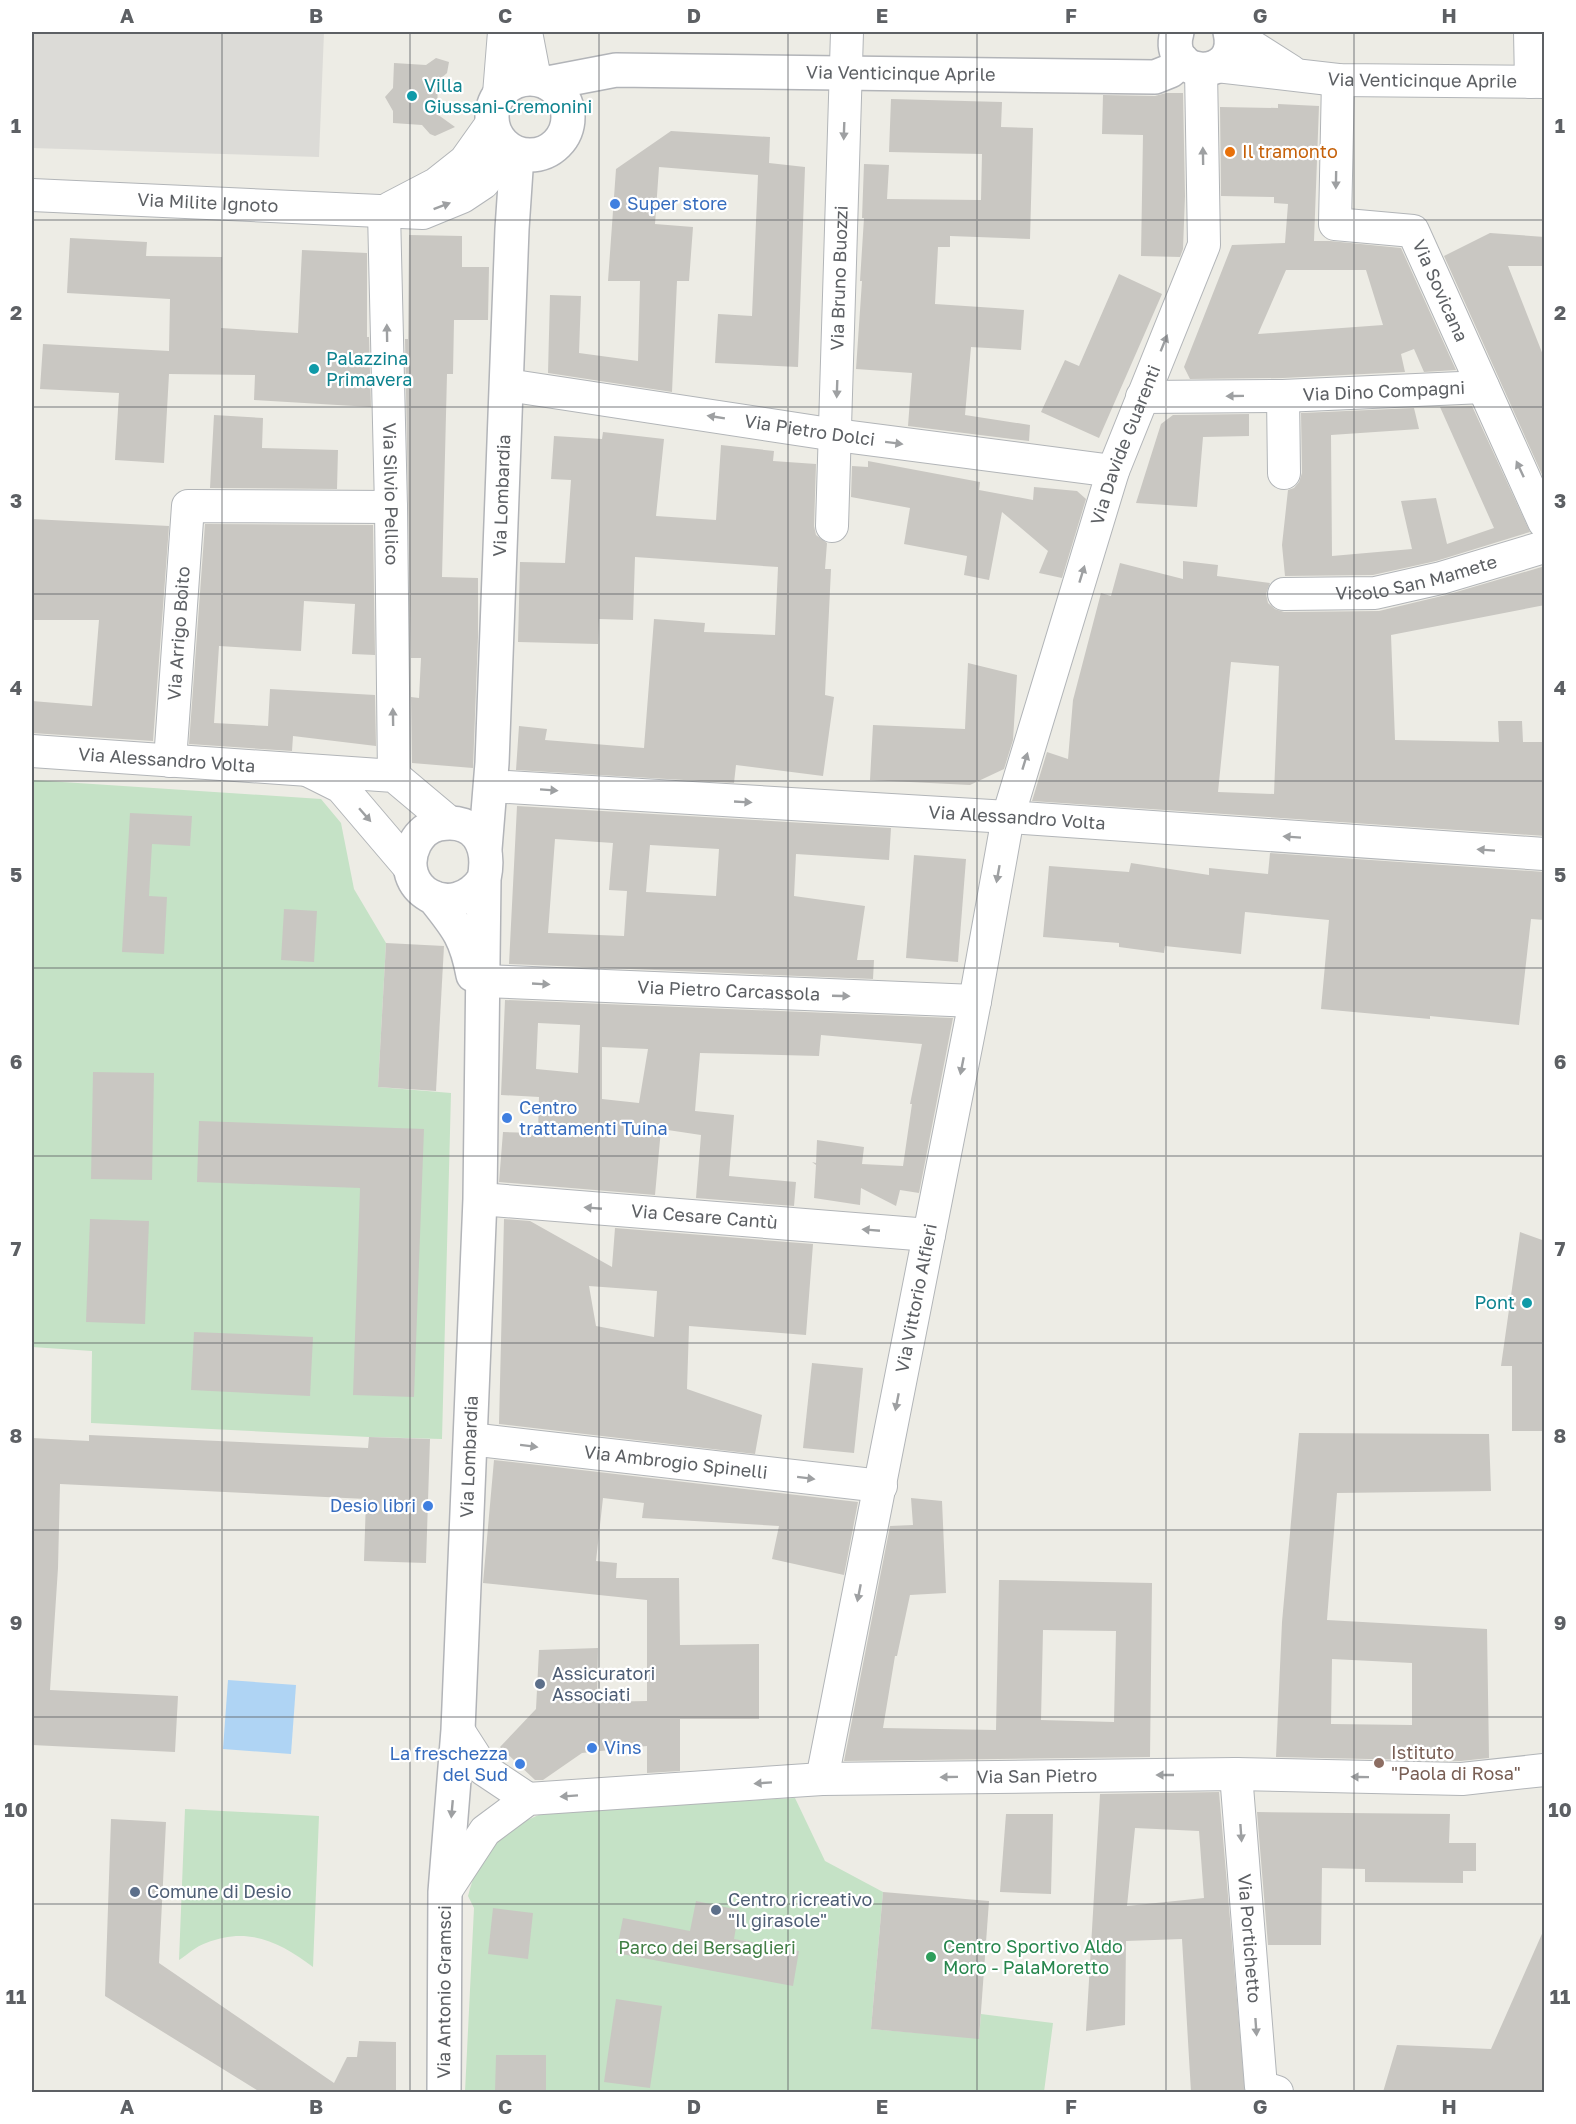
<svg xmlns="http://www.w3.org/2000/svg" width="1576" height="2124" font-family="'Golos Text',sans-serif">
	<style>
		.industrial { fill: #dcdbd7 }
		.green { fill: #c5e2c6 }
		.water { fill: #afd4f4 }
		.building { fill: #c9c7c2; fill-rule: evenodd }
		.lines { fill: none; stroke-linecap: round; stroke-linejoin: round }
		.street-casing { stroke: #b2b5b8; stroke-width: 34 }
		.secondary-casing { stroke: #b2b4b8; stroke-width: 36 }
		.street { stroke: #fff; stroke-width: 32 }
		.secondary { stroke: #fff; stroke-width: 33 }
		.oneway { fill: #9ea0a2 }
		.grid { fill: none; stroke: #5d6064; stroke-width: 1.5; stroke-opacity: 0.55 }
		.culture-dot { fill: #0f9aa8; stroke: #fff; stroke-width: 2 }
		.food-dot { fill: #e8710a; stroke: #fff; stroke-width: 2 }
		.shop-dot { fill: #3f7fe0; stroke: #fff; stroke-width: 2 }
		.service-dot { fill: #5c6f8a; stroke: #fff; stroke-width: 2 }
		.education-dot { fill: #8d6e63; stroke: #fff; stroke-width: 2 }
		.leisure-dot { fill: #2e9e5b; stroke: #fff; stroke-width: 2 }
		.labels { text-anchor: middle; stroke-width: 4.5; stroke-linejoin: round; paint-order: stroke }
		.street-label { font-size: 18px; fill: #5d6064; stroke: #fff }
		.culture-label { font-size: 18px; fill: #0d838f; stroke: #fff; text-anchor: start }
		.food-label { font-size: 18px; fill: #c56008; stroke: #fff; text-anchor: start }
		.shop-label { font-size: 18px; fill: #366cbe; stroke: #fff; text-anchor: start }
		.service-label { font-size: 18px; fill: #4e5e75; stroke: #fff; text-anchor: start }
		.education-label { font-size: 18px; fill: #785e54; stroke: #fff; text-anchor: start }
		.leisure-label { font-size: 18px; fill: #27864d; stroke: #fff; text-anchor: start }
		.park-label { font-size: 18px; fill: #417f45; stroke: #fff }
		.neatline { fill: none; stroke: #5d6064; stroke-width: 2 }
		.grid-label { font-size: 20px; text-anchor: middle; font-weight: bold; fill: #5d6064 }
	</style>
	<rect width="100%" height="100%" fill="#edece5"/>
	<!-- industrial -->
	<path class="industrial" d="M32,32H324L319,157L32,148Z"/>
	<!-- green -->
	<g class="green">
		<path d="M32,780L321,799L341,823L354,889L386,943L378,1087L451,1093L442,1439L369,1437L91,1423L92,1351L32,1347Z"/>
		<path d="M795,1798L825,1861L883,1892L871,2029L979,2038L981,2014L1053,2023L1044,2092H465L474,1908L468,1896C471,1885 474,1874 479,1864C494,1836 518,1823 546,1812Z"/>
		<path d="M185,1809L319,1816L313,1967C280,1942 248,1926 206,1943C196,1946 187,1955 179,1960Z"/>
	</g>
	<!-- water -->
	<path class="water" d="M228,1680L296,1685L291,1754L223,1749Z"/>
	<!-- building -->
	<g class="building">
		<path d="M436,58L449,62L447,73L438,81L437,114L455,127L435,136L430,134L422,125L393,123V111L385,97L393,88L394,63L426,65Z"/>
		<path d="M1166,93H1183L1185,196L1183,249L1180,257L1141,256L1143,135L1102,134L1103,95L1155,96Z"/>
		<path d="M891,99L1002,102L1001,127L1033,128L1030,239L950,236V247H938L935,304L1024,310L1021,350L971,347L965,415L1030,425L1029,441L908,426L912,373L856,369L862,281H860L864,218H862L864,164L889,165L887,199L981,200L982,154L889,152Z"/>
		<path d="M1278,104L1319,106L1314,241H1330L1401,248L1456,370L1424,372L1414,349L1401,354L1405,372L1283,378L1190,379L1184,367L1232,245L1285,243L1288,204L1274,203V197L1221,196L1220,107L1278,108ZM1286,270H1366L1383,325L1258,334Z"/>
		<path d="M671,131L770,137L769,163L805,167L798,367L715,363L718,314L752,316L758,175L659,167L655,224L693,227L689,281H677L672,392L548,373L550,295L581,296L579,353L638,361L640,281H608L616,169Z"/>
		<path d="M1490,233L1545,237V266H1508L1545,360L1544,479L1444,256Z"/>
		<path d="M409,235L462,236V267H489L488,320H454L453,374H447L442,577L478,578V637L473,768L412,763L411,697L419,698L421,658H411L405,339H408Z"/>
		<path d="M70,238L147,242L146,256L222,257L221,328L298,333L302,250L367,253V337H369L371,407L254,400L255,375L169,374L164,463L115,460L119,393L40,389L43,344L169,351L170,299L67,293Z"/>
		<path d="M1119,274L1162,294L1099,438L1041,412L1065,360L1079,366Z"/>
		<path d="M1472,406L1530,532L1436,561L1373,575L1285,576L1282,545L1288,490L1294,488L1299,482L1302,473L1301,413L1414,408L1419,429L1331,435L1332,556L1412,549L1401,501L1436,498L1447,544L1494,528L1440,407Z"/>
		<path d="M1249,414V436L1203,437L1197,507L1136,503L1161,424L1173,415Z"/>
		<path d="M214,415L263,418L262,448L338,450L337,489L210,488Z"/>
		<path d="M603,432L664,439L656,516L716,520L721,445L774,451L773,461L816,464L814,526L816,535L827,543L825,569H831L825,695L834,697L823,776L736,765L734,783L516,770L519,726L547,729L545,740L644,748L654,619L705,623L704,632L775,635L778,567L635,557L633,620L599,619L598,644L518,642L520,562L565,563L571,480L551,479L554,436L602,439Z"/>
		<path d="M868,461L980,482L979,490L1033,500L1034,487L1077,491L1086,499L1062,578L1039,573L1048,551L1002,512L989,580L964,575L967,556L904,544L910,508L851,497L852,466L868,467Z"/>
		<path d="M32,519L169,526L153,741L32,733V701L92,706L99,620H32Z"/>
		<path d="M205,524L373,525L375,655L352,654L355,604L304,601L301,651L219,646L214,723L268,726L270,689L375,695L376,746L293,736L292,751L189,744Z"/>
		<path d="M1183,561L1218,565L1217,576L1270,583L1266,594L1268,603L1275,609L1284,612L1379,611L1446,595L1545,566V605L1391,635L1395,740L1499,742L1498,721H1522L1523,742H1545V836L1032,801L1047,752L1068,759L1073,700L1101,593L1111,596L1120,563L1183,579ZM1231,662L1279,666L1274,794L1218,792Z"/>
		<path d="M968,663L1017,675L1013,740L1004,769L970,785L870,780L873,725L965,729Z"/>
		<path d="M517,806L891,828L889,860L796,854L794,896L865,906L857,960H874L873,979L509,964ZM555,839L613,843L609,890L627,891L624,936L548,933ZM650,845L719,849L716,896L646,892Z"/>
		<path d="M130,813L192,816L190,846L152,844L149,896L167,897L164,954L122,952Z"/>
		<path d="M1270,853L1545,872V920L1531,919L1519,1025L1430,1016V1019L1321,1009L1329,920L1245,912L1241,954L1165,946L1164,953L1119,947V943L1043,937L1049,866L1129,872L1131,863L1209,875V868L1268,874Z"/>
		<path d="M914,855L966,859L958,962L906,958Z"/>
		<path d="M284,909L317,911L314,962L281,960Z"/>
		<path d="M386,943L444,946L436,1091L378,1087Z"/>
		<path d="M505,1000L953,1018L919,1193L900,1190L896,1206L861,1188L860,1205L814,1198L816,1165L812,1162L816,1163L817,1140L864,1147L862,1164L903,1166L912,1104H910L922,1044L821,1035L819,1056L700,1053L695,1111L734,1115L729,1176L796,1182L794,1206L696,1198L701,1135L661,1129L655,1195L499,1182L503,1132L538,1133L539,1097L501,1095ZM538,1023L580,1025L578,1073L536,1069ZM602,1047L648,1049L639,1103L602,1099Z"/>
		<path d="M93,1072L154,1073L152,1180L91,1179Z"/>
		<path d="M199,1121L424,1129L414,1397L353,1395L360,1188L197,1182Z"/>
		<path d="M90,1219L149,1221L145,1324L86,1322Z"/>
		<path d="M504,1219L530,1221L612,1267L615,1228L813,1244L806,1335L689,1326L687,1389L762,1415L755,1454L499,1424ZM589,1286L657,1291L654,1337L596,1326Z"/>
		<path d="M1520,1232L1545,1241V1431H1512V1366H1501Z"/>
		<path d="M194,1332L313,1337L310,1396L191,1390Z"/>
		<path d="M812,1363L863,1368L854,1453L803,1448Z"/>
		<path d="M1299,1433L1489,1434L1491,1491L1337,1493L1327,1620L1487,1629L1489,1758L1461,1761L1276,1757L1282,1622ZM1332,1659L1412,1663V1725L1331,1724Z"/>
		<path d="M89,1435L368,1448L369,1437L430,1439L426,1563L364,1561L366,1499L60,1484L58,1568L50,1690L178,1696L175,1752L32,1745V1438L89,1441Z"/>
		<path d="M494,1460L858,1502L844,1575L772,1559L779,1526L642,1518L644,1503L603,1498L596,1561L617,1563L616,1578H679L680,1645L759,1644V1719H680V1771L647,1773V1746L582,1753L543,1780H535L500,1747L536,1709L539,1650L598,1648L597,1702L647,1701V1600L483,1583Z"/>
		<path d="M911,1498L942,1501L946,1593L910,1595L897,1656H895L883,1728L996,1730L999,1580L1152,1583L1150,1757L844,1761L890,1526L913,1525ZM1043,1630L1116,1631L1114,1722L1041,1720Z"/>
		<path d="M1219,1792L1245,2092H1191L1182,1939L1126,1941L1125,2025L1086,2031L1100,1794ZM1135,1828L1199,1831L1204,1898L1127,1906Z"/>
		<path d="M1257,1812L1450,1814L1449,1843H1476V1871H1463V1883L1365,1882V1869L1322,1868L1321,1945H1268Z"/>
		<path d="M1006,1814H1053L1051,1894L1000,1892Z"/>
		<path d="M111,1819L166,1822L159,1963L334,2083L347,2057H357L359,2041L396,2042V2092H260L105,1996Z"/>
		<path d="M883,1892L989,1901L979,2039L871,2029Z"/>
		<path d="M696,1901L739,1910L734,1939L799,1951L793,1986L616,1953L623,1918L690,1931Z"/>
		<path d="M493,1908L533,1913L528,1959L488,1954Z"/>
		<path d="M1545,1927V2092H1383L1397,2045L1491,2049Z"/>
		<path d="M616,1999L662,2006L650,2088L604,2082Z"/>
		<path d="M496,2055H546V2092H495Z"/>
	</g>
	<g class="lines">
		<defs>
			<g id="street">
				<path d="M526,32L535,79"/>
				<path d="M1530,32L1531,82"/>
				<path d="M1231,33L1291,71"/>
				<path id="s1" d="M1217,66L1338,80L1544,82"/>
				<path id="s2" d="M1338,80L1335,224L1413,231L1544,522"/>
				<path d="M499,94L504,32"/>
				<path id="s3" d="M32,195L423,213L462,197L483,183L510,150"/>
				<path d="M390,208L436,184L465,161L492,123"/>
				<path id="s4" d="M384,212L391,507L394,776"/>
				<path id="s5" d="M507,385L836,435L1113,471"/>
				<path d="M1283,396L1284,473"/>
				<path id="s6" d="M1142,397L1283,396L1483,387"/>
				<path id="s7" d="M832,526L847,32"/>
				<path id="s8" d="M1284,594L1375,593L1441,578L1544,547"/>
				<path id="s9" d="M32,751L394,776L450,823"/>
				<path id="s10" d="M170,761L188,506L391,507"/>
				<path d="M311,772L341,787L410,868"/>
				<path id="s11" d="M490,786L1008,817L1544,854"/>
				<path id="s12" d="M483,981L975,1001"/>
				<path id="s13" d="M480,1199L929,1235"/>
				<path id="s14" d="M470,1439L881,1486"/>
				<path d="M458,1730L483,1769L528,1799"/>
				<path id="s15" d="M1236,1774L1261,2087L1277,2092"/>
				<path id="s16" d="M822,1779L975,1001L1008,817L1113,471L1204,245L1201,70"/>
				<path id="s17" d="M445,1892L485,1831L528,1799L822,1779L1236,1774L1462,1779L1544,1770"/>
			</g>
			<g id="secondary">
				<path d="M1177,32C1163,81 1242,82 1230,32"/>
				<circle cx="530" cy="117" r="38"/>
				<path id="s18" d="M548,83L616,70L1155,77L1170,71L1182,60"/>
				<path id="s19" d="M485,849L492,763L512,229L517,155"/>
				<path d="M434,898C457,927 466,937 473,975"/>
				<path id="s20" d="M444,2092L445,1892L458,1730L480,1199L484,879C491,846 477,817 439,824C429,826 420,834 415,843C392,889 453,925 484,879"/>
			</g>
		</defs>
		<!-- street casing -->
		<use href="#street" class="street-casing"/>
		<!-- secondary casing -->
		<use href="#secondary" class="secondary-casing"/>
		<!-- street -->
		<use href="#street" class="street"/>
		<!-- secondary -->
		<use href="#secondary" class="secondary"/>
	</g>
	<!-- one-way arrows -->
	<defs><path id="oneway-solid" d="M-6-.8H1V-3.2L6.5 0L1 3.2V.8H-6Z" transform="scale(1.5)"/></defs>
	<g class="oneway">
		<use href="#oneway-solid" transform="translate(844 131) rotate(92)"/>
		<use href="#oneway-solid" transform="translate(1203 156) rotate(-91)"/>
		<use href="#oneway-solid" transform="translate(1336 180) rotate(91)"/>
		<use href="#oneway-solid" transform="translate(442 206) rotate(-21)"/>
		<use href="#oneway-solid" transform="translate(387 333) rotate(-91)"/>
		<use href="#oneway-solid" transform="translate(1164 343) rotate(-68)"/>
		<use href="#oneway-solid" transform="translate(837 389) rotate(92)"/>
		<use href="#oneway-solid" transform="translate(1235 396) rotate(179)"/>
		<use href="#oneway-solid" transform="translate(716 417) rotate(-171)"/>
		<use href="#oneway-solid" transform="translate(894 443) rotate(7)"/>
		<use href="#oneway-solid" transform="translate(1520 469) rotate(-115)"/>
		<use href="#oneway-solid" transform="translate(1082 574) rotate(-73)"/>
		<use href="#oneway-solid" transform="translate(393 717) rotate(-91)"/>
		<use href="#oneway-solid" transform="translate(1025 761) rotate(-73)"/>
		<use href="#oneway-solid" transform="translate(549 790) rotate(4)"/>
		<use href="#oneway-solid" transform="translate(743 802) rotate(3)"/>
		<use href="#oneway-solid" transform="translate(365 815) rotate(49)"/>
		<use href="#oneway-solid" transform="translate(1292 837) rotate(-176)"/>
		<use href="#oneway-solid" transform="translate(1486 850) rotate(-176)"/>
		<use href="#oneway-solid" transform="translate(998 874) rotate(100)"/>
		<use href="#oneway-solid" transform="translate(541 984) rotate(3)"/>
		<use href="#oneway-solid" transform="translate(841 996) rotate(2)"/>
		<use href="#oneway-solid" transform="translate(962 1066) rotate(101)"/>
		<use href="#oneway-solid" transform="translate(593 1208) rotate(-175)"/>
		<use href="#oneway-solid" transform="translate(871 1230) rotate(-175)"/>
		<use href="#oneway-solid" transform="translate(897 1402) rotate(101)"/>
		<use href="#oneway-solid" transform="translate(529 1446) rotate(7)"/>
		<use href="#oneway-solid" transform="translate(806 1478) rotate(7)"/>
		<use href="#oneway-solid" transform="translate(859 1593) rotate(101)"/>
		<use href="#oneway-solid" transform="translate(1165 1775) rotate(180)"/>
		<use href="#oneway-solid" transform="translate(949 1777) rotate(179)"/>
		<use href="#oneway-solid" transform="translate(1360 1777) rotate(-179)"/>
		<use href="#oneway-solid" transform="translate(763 1783) rotate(176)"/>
		<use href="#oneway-solid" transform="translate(569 1796) rotate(176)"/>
		<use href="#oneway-solid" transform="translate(452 1809) rotate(95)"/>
		<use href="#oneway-solid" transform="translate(1241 1833) rotate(86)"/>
		<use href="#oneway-solid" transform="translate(1256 2027) rotate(86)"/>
	</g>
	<!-- grid -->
	<path class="grid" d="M222,32V2092M410,32V2092M599,32V2092M788,32V2092M977,32V2092M1166,32V2092M1354,32V2092M32,220H1544M32,407H1544M32,594H1544M32,781H1544M32,968H1544M32,1156H1544M32,1343H1544M32,1530H1544M32,1717H1544M32,1904H1544"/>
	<!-- markers -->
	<g class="culture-dot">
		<circle cx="412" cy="96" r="6"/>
		<circle cx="314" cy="369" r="6"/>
		<circle cx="1527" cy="1303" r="6"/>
	</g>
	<circle class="food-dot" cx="1230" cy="152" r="6"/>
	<g class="shop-dot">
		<circle cx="615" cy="204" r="6"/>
		<circle cx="507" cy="1118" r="6"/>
		<circle cx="428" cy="1506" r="6"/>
		<circle cx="592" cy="1748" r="6"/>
		<circle cx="520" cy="1764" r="6"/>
	</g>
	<g class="service-dot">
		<circle cx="540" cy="1684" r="6"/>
		<circle cx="135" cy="1892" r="6"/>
		<circle cx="716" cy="1910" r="6"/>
	</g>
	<circle class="education-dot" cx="1379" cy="1763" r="6"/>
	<circle class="leisure-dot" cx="931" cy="1957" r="6"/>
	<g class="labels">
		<!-- street labels -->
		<g class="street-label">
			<text dy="6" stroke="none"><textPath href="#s18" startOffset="354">Via Venticinque Aprile</textPath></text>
			<text dy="6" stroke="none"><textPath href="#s1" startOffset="206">Via Venticinque Aprile</textPath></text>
			<text dy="6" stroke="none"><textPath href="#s3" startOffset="176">Via Milite Ignoto</textPath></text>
			<text dy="6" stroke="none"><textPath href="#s7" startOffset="248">Via Bruno Buozzi</textPath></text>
			<text dy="6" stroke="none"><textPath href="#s2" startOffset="288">Via Sovicana</textPath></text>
			<text dy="6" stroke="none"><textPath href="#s6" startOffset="242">Via Dino Compagni</textPath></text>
			<text dy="6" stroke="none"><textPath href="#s5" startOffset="306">Via Pietro Dolci</textPath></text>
			<text dy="6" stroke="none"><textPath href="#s16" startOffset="1370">Via Davide Guarenti</textPath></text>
			<text dy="6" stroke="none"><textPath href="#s4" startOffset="282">Via Silvio Pellico</textPath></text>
			<text dy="6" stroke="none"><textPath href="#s19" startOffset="354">Via Lombardia</textPath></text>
			<text dy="6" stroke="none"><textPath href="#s8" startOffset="134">Vicolo San Mamete</textPath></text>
			<text dy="6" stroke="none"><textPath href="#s10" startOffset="128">Via Arrigo Boito</textPath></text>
			<text dy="6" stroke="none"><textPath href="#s9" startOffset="135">Via Alessandro Volta</textPath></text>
			<text dy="6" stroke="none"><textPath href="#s11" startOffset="528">Via Alessandro Volta</textPath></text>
			<text dy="6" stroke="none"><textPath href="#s12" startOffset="246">Via Pietro Carcassola</textPath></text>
			<text dy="6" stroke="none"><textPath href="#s13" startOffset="225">Via Cesare Cantù</textPath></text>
			<text dy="6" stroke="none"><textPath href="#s16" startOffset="490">Via Vittorio Alfieri</textPath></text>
			<text dy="6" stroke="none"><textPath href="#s20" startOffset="636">Via Lombardia</textPath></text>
			<text dy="6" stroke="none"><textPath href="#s14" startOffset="207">Via Ambrogio Spinelli</textPath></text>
			<text dy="6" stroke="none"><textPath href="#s17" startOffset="636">Via San Pietro</textPath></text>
			<text dy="6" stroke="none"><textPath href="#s15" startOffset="165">Via Portichetto</textPath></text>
			<text dy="6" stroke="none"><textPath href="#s20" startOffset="100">Via Antonio Gramsci</textPath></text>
		</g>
		<!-- culture labels -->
		<g class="culture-label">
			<text x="424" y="92">Villa<tspan x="424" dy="21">Giussani-Cremonini</tspan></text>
			<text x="326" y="365">Palazzina<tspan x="326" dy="21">Primavera</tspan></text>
			<text x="1515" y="1309" text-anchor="end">Pont</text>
		</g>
		<!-- food labels -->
		<g class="food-label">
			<text x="1242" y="158">Il tramonto</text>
		</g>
		<!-- shop labels -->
		<g class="shop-label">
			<text x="627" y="210">Super store</text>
			<text x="519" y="1114">Centro<tspan x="519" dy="21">trattamenti Tuina</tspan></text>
			<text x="416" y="1512" text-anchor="end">Desio libri</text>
			<text x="604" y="1754">Vins</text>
			<text x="508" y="1760" text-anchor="end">La freschezza<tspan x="508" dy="21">del Sud</tspan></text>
		</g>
		<!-- service labels -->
		<g class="service-label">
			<text x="552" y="1680">Assicuratori<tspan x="552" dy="21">Associati</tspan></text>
			<text x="147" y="1898">Comune di Desio</text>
			<text x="728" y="1906">Centro ricreativo<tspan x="728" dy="21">"Il girasole"</tspan></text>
		</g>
		<!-- education labels -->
		<g class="education-label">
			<text x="1391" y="1759">Istituto<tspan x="1391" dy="21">"Paola di Rosa"</tspan></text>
		</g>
		<!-- leisure labels -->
		<g class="leisure-label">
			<text x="943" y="1953">Centro Sportivo Aldo<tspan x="943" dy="21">Moro - PalaMoretto</tspan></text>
		</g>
		<!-- park labels -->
		<g class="park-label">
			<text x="707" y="1954">Parco dei Bersaglieri</text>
		</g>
	</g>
	<!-- border -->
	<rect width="1576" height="2124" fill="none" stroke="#ffffff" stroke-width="66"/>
	<rect x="33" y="33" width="1510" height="2058" class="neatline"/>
	<g class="grid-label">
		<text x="127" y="23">A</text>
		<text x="316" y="23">B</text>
		<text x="505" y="23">C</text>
		<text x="694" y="23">D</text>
		<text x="882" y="23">E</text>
		<text x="1071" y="23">F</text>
		<text x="1260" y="23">G</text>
		<text x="1449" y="23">H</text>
		<text x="16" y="133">1</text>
		<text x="1560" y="133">1</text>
		<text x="16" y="320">2</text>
		<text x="1560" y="320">2</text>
		<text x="16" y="508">3</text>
		<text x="1560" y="508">3</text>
		<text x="16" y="695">4</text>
		<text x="1560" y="695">4</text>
		<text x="16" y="882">5</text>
		<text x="1560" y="882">5</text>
		<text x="16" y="1069">6</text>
		<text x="1560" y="1069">6</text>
		<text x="16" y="1256">7</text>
		<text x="1560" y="1256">7</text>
		<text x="16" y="1443">8</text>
		<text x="1560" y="1443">8</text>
		<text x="16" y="1630">9</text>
		<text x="1560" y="1630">9</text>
		<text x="16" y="1817">10</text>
		<text x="1560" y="1817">10</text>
		<text x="16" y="2004">11</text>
		<text x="1560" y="2004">11</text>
		<text x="127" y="2114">A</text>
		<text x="316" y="2114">B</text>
		<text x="505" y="2114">C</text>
		<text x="694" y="2114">D</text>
		<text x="882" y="2114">E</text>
		<text x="1071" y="2114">F</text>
		<text x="1260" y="2114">G</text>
		<text x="1449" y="2114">H</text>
	</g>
</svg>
